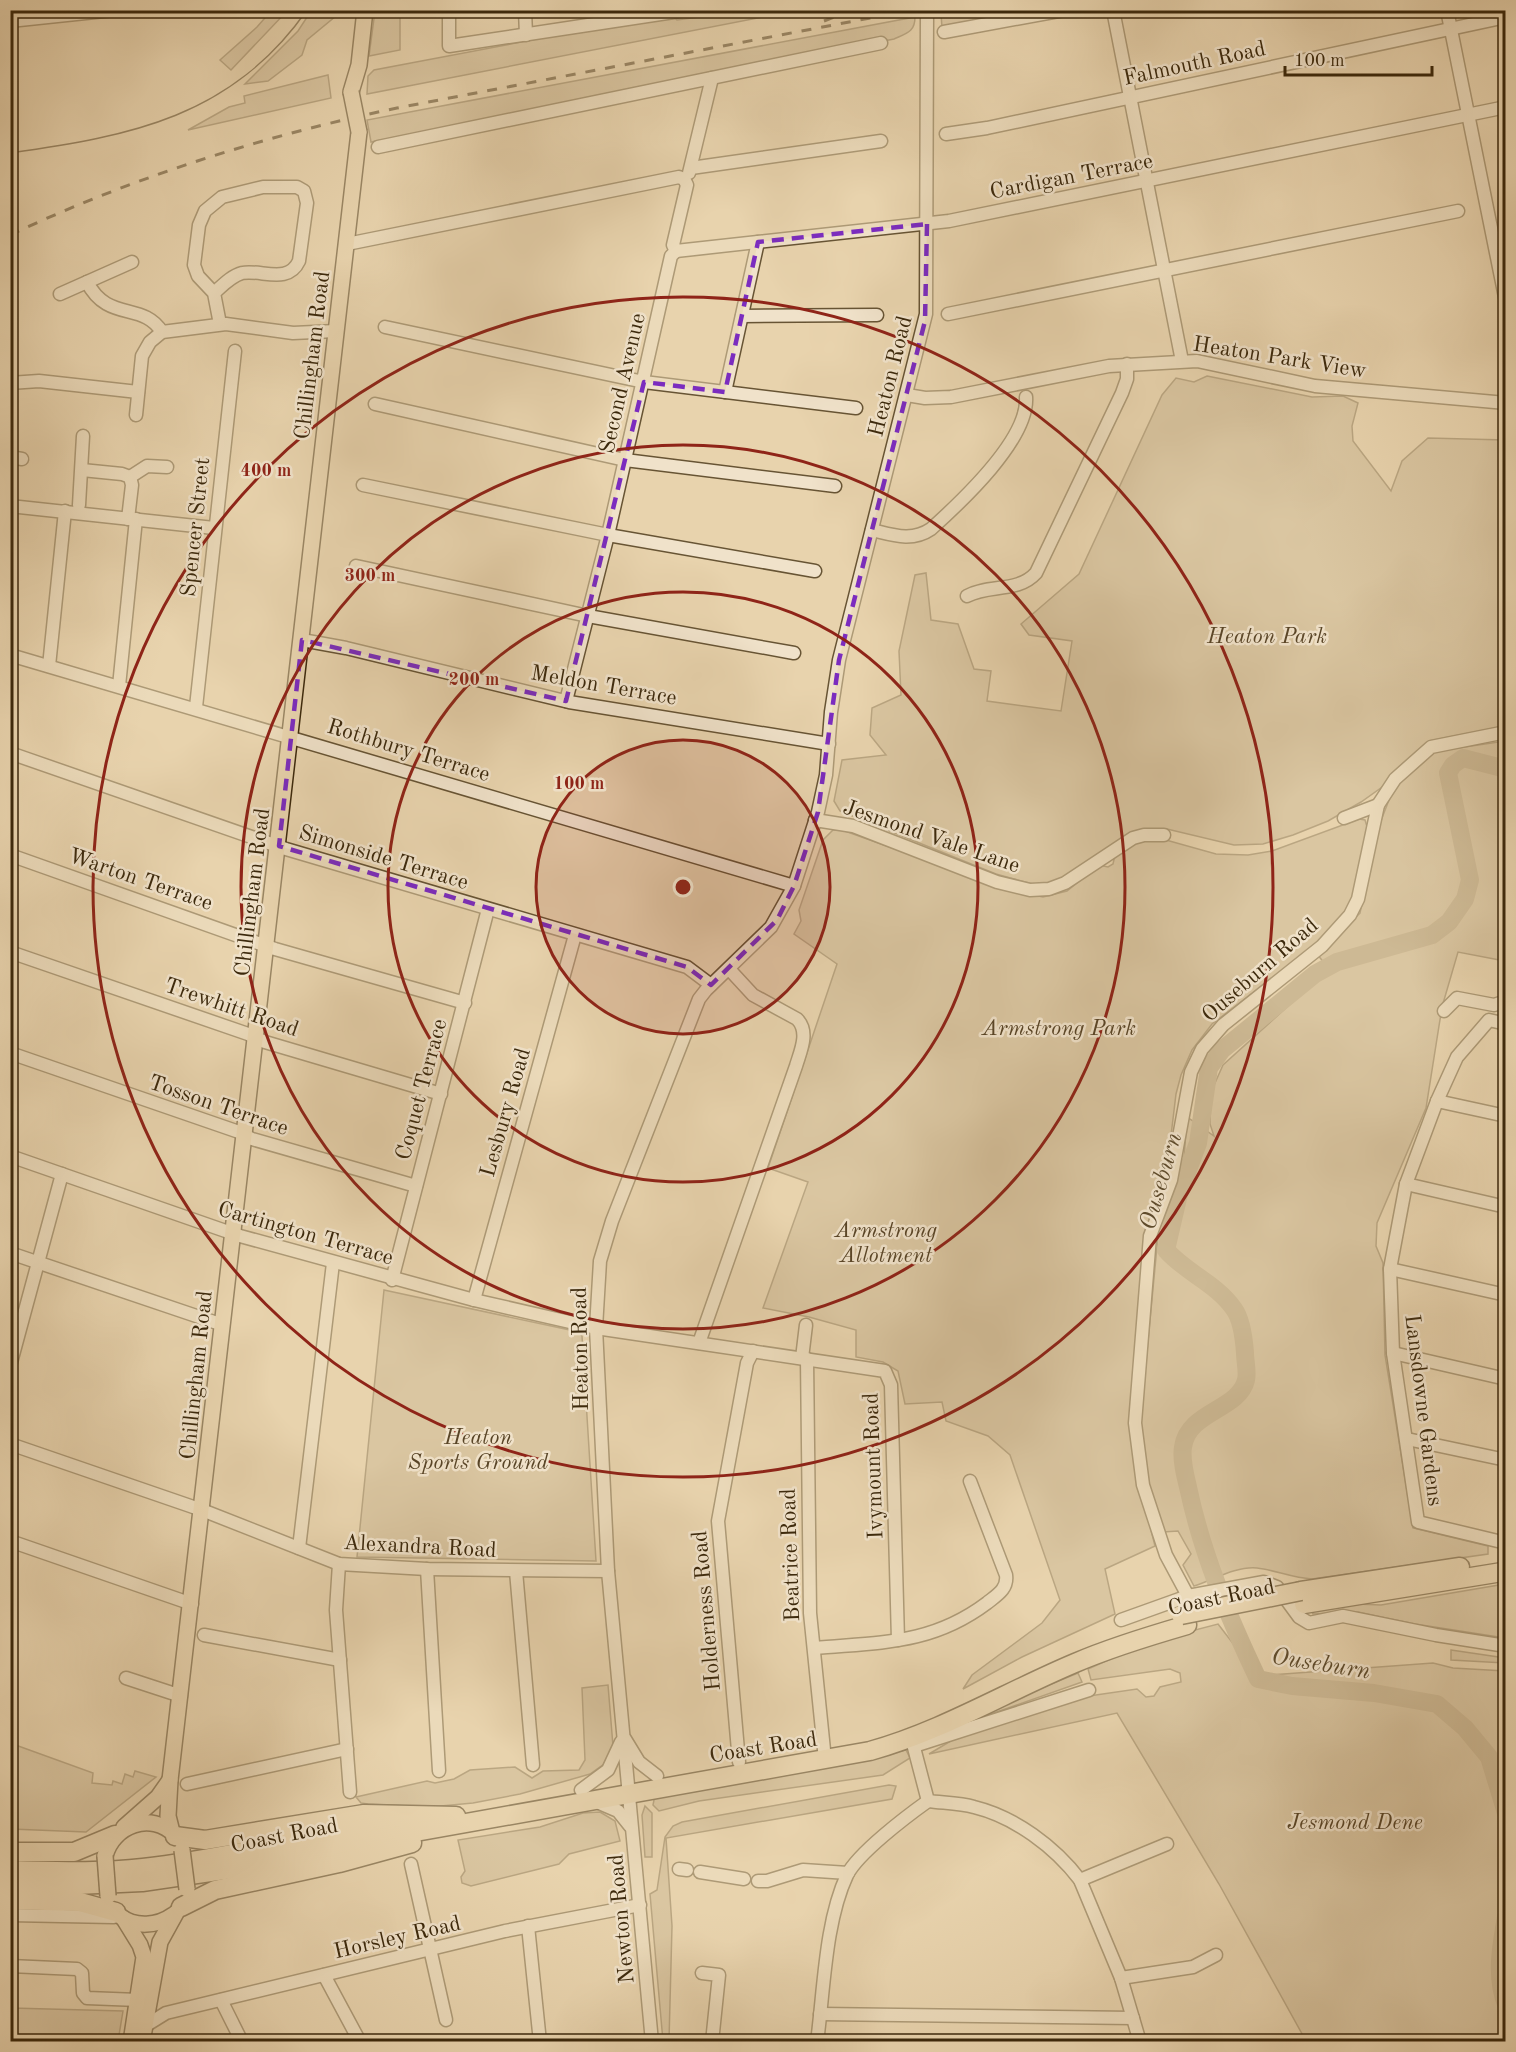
<svg xmlns="http://www.w3.org/2000/svg" width="1516" height="2052" font-family="'Old Standard TT',serif">
	<style>
		.green { fill: #cbb692; stroke: #84704f; stroke-width: 1.5 }
		.lines { fill: none; stroke-linecap: round; stroke-linejoin: round }
		.river { stroke: #ae9976; stroke-width: 18 }
		.highway-tunnel { stroke: #c6b18d; stroke-width: 18; stroke-dasharray: 18 9; stroke-linecap: butt }
		.minor-casing { stroke: #675434; stroke-width: 15 }
		.major-casing { stroke: #3c290c; stroke-width: 18 }
		.highway-casing { stroke: #3c290c; stroke-width: 21 }
		.minor { stroke: #f0e2ca; stroke-width: 12 }
		.major { stroke: #e8d3ad; stroke-width: 15 }
		.highway { stroke: #e8d3ad; stroke-width: 18 }
		.tram { stroke: #3c290c; stroke-width: 1.5 }
		.rail { stroke: #3c290c; stroke-width: 3; stroke-dasharray: 10 10; stroke-linecap: butt }
		.major-bridge-casing { stroke: #3c290c; stroke-width: 18; stroke-linecap: butt }
		.highway-bridge-casing { stroke: #3c290c; stroke-width: 21; stroke-linecap: butt }
		.major-bridge { stroke: #e8d3ad; stroke-width: 15 }
		.highway-bridge { stroke: #e8d3ad; stroke-width: 18 }
		.marked { fill: none; stroke: #7b2cbf; stroke-width: 4.5; stroke-dasharray: 12 8; stroke-linejoin: round }
		.ring { fill: none; stroke: #8f2418; stroke-width: 3 }
		.labels { text-anchor: middle; stroke-width: 5; stroke-linejoin: round; paint-order: stroke }
		.street-label { font-size: 22px; fill: #3c290c; stroke: #f0e2ca }
		.park-label { font-size: 22px; font-style: italic; fill: #594527; stroke: #f0e2ca }
		.water-label { font-size: 24px; font-style: italic; fill: #5e4b2c; stroke: #f0e2ca }
		.centre { fill: #8f2418; stroke: #f0e2ca; stroke-width: 3 }
		.ring-label { font-size: 18px; text-anchor: middle; font-weight: bold; fill: #8f2418; stroke: #f0e2ca; stroke-width: 5; stroke-linejoin: round; paint-order: stroke }
	</style>
	<rect width="100%" height="100%" fill="#e8d3ad"/>
	<filter id="stains"><feTurbulence type="fractalNoise" baseFrequency=".00333" numOctaves="4"/><feColorMatrix values="0 0 0 0 .2 0 0 0 0 .09 0 0 0 0 .02 0 0 0 .5 -.17"/></filter>
	<radialGradient id="worn" r=".72"><stop offset=".6" stop-color="#630" stop-opacity="0"/><stop offset="1" stop-color="#630" stop-opacity=".3"/></radialGradient>
	<!-- green -->
	<g class="green">
		<path d="M956,10L1028,11L942,28L941,13Z"/>
		<path d="M271,11H287L231,70L220,60L257,27Z"/>
		<path d="M311,11H342L307,40L302,55L268,81L245,84L298,31Z"/>
		<path d="M375,11H400V50L369,56Z"/>
		<path d="M745,11H794L367,94L368,76L374,70L659,16L674,17L677,20Z"/>
		<path d="M915,17C915,32 907,33 894,39L371,142L367,120Z"/>
		<path d="M328,75L331,98L188,130L229,107L245,103L244,96Z"/>
		<path d="M1207,376L1312,397L1343,396L1358,403L1352,426L1353,441L1391,491L1402,461L1428,438L1505,440V726L1429,741L1385,785L1361,802L1328,821L1293,835L1263,844L1234,845L1167,829H1145L1062,881L1044,887L996,874L840,811L834,801L842,760L886,755L870,735L872,708L901,695L899,651L915,575L926,573L931,620L958,624L974,669L991,671L987,701L1061,711L1072,641L1029,635L1021,624L1079,574L1162,395L1176,378L1194,382Z"/>
		<path d="M1505,741V961L1458,952L1442,1007L1426,1108L1377,1223L1376,1246L1383,1263L1385,1355L1413,1528L1488,1546V1554L1312,1579C1292,1578 1275,1570 1257,1568C1236,1566 1213,1580 1194,1586L1183,1565L1191,1554L1178,1531L1163,1532L1144,1470L1139,1435L1159,1226L1184,1158L1187,1117L1214,1136L1210,1124L1211,1092L1223,1065L1329,969L1317,954L1360,913L1377,831L1394,787L1431,752Z"/>
		<path d="M1359,819L1365,820L1368,830L1353,900L1342,920L1312,948L1212,1024L1192,1050L1181,1075L1176,1094L1166,1177L1155,1208L1135,1389L1149,1522L1155,1546L1105,1569L1115,1614L1022,1657L963,1689L972,1675L1042,1623L1060,1600L1010,1455L988,1436L946,1421L942,1402L905,1404L898,1371L883,1362L856,1357V1330L809,1317L763,1308L808,1182L768,1168L837,964L794,934L801,921L799,910L823,840L833,830H842L1007,889L1033,895L1043,897L1067,891L1099,865L1108,867L1113,864L1115,855L1134,841L1166,840L1216,854L1248,855L1272,851Z"/>
		<path d="M384,1290L579,1332L582,1336L596,1561L357,1557Z"/>
		<path d="M1505,1584V1638L1415,1624L1358,1612L1313,1614L1311,1609L1357,1604L1381,1605Z"/>
		<path d="M1218,1624L1258,1676L1433,1663L1453,1668L1505,1671V2041H1306L1219,1884L1117,1713L929,1754L954,1739L1089,1696L1137,1689L1146,1697L1154,1696L1160,1687L1181,1682L1180,1673L1170,1669L1091,1680L1088,1669L1149,1642Z"/>
		<path d="M1451,1650L1505,1658V1663L1451,1660Z"/>
		<path d="M1078,1673L1082,1682L988,1715L993,1708Z"/>
		<path d="M608,1685L613,1746L604,1764L590,1774L520,1794L473,1803L430,1807L368,1804L361,1803L356,1797L427,1781L435,1783L454,1779L470,1770L515,1767L532,1778L543,1771L579,1770L585,1760L582,1688Z"/>
		<path d="M10,1743L93,1773L92,1783L112,1785L113,1781L122,1784L125,1774L133,1777L135,1771L156,1777L86,1832L11,1829Z"/>
		<path d="M906,1750L910,1758L883,1775L699,1801L659,1811L653,1805L655,1795L661,1794Z"/>
		<path d="M889,1785L896,1786L892,1799L666,1838L672,1926L669,2041H663L650,1894L657,1890L665,1837L673,1826L682,1822Z"/>
		<path d="M645,1806L652,1813V1857H645L642,1815Z"/>
		<path d="M600,1812L615,1821L620,1841L569,1854L559,1864L471,1886L462,1883L461,1877L465,1871L458,1840L540,1827L583,1813Z"/>
		<path d="M11,2008L123,2011L118,2041H11Z"/>
	</g>
	<g class="lines">
		<!-- river -->
		<g class="river">
			<path d="M1506,769L1463,758L1453,765L1448,773L1470,880L1465,899L1449,922L1432,935L1337,962L1315,974L1222,1050L1209,1068L1198,1143L1179,1194L1166,1250C1186,1273 1216,1283 1234,1309C1242,1320 1244,1339 1245,1353C1245,1361 1248,1372 1246,1380C1239,1410 1188,1411 1183,1447C1181,1459 1185,1475 1188,1487C1202,1554 1229,1618 1258,1679L1292,1686L1374,1693L1437,1704L1465,1728L1489,1757L1506,1813"/>
			<path d="M1506,1917C1501,1945 1495,1977 1506,2004"/>
		</g>
		<!-- highway-tunnel -->
		<path class="highway-tunnel" d="M1499,1561L1506,1560"/>
		<defs>
			<g id="minor">
				<path d="M449,10V46L687,10"/>
				<path d="M525,10L526,35"/>
				<path d="M1113,10L1182,361"/>
				<path d="M1447,10L1506,302"/>
				<path d="M10,21L114,10"/>
				<path d="M944,32L1064,10"/>
				<path d="M946,134L987,128L1506,17"/>
				<path d="M378,147L881,43"/>
				<path d="M691,168L881,141"/>
				<path d="M689,173L712,78"/>
				<path d="M347,244L679,177L684,179"/>
				<path d="M676,251L949,221L1506,107"/>
				<path d="M676,251L673,245L687,185L684,179"/>
				<path d="M87,282C108,323 143,301 162,332"/>
				<path d="M214,293C222,286 231,276 242,273C261,269 288,285 299,261L307,203L304,191L297,187H263L222,197L205,211L199,225L194,265L198,276L214,293L220,324"/>
				<path d="M60,294L132,262"/>
				<path d="M948,314L1458,211"/>
				<path d="M742,316L877,315"/>
				<path d="M385,327L644,382L856,408"/>
				<path d="M10,383L39,381L138,392"/>
				<path d="M725,392L758,242"/>
				<path d="M907,395L925,398L951,397L1109,366L1197,361L1315,386L1506,403"/>
				<path d="M375,404L625,460L835,486"/>
				<path d="M136,415L142,356L150,342L162,332L226,324L293,333L336,331"/>
				<path d="M10,457L22,459"/>
				<path d="M82,470L122,474L130,477L132,485L128,519"/>
				<path d="M130,477L147,466L167,467"/>
				<path d="M363,485L608,535L815,571"/>
				<path d="M79,505L83,436"/>
				<path d="M10,506L214,528"/>
				<path d="M872,530C893,535 912,542 931,529C961,502 1029,439 1026,397"/>
				<path d="M356,566L588,616L794,653"/>
				<path d="M967,596C989,584 1018,593 1036,573L1122,393L1127,379V364"/>
				<path d="M302,640L346,648L569,702L829,744"/>
				<path d="M10,655L794,886"/>
				<path d="M49,666L65,511"/>
				<path d="M119,686L136,519"/>
				<path d="M566,701L608,535L671,256L676,251"/>
				<path d="M196,707L235,351"/>
				<path d="M10,753L286,849L687,967L711,985"/>
				<path d="M1344,818L1378,805"/>
				<path d="M815,820L853,826L997,882L1030,890L1049,889L1065,883L1133,838L1144,835H1164"/>
				<path d="M10,855L275,949L465,1003"/>
				<path d="M10,952L248,1034L265,1042L441,1094"/>
				<path d="M1444,1011L1457,998L1494,1005L1506,1001"/>
				<path d="M1506,1024L1489,1020L1457,1057L1437,1101L1406,1184L1390,1269L1393,1353L1418,1522L1506,1543"/>
				<path d="M10,1053L239,1132L252,1139L416,1186"/>
				<path d="M1437,1101L1506,1116"/>
				<path d="M10,1156L240,1236L474,1300L596,1328L885,1371L891,1385L898,1640"/>
				<path d="M1406,1184L1506,1207"/>
				<path d="M10,1253L223,1325"/>
				<path d="M1390,1269L1506,1295"/>
				<path d="M392,1280L488,909"/>
				<path d="M474,1300L575,935"/>
				<path d="M699,1343L796,1066C800,1052 810,1032 797,1019L753,995L729,969"/>
				<path d="M1393,1353L1506,1379"/>
				<path d="M802,1358L806,1325"/>
				<path d="M807,1359L810,1613L824,1750"/>
				<path d="M10,1366L62,1174"/>
				<path d="M1407,1439L1506,1460"/>
				<path d="M10,1444L202,1510L339,1564L427,1569L608,1571"/>
				<path d="M10,1541L192,1604"/>
				<path d="M299,1548L333,1263"/>
				<path d="M339,1564L336,1610L350,1792"/>
				<path d="M427,1569L439,1771"/>
				<path d="M516,1571L533,1765"/>
				<path d="M1188,1596L1166,1555L1143,1485L1135,1423L1150,1236L1171,1180L1191,1072L1202,1049L1223,1025L1322,946L1350,915L1358,899L1378,805L1395,779L1431,747L1506,732"/>
				<path d="M1121,1620L1188,1596L1264,1582L1277,1587L1299,1617L1309,1623L1343,1616L1436,1635L1506,1646"/>
				<path d="M204,1635L340,1660"/>
				<path d="M815,1648C880,1642 931,1645 987,1603C997,1595 1008,1589 1006,1575L970,1481"/>
				<path d="M126,1678L181,1696"/>
				<path d="M625,1739L639,1762L657,1776"/>
				<path d="M912,1740L928,1801C943,1803 960,1803 974,1807C1015,1817 1055,1847 1080,1880L1121,1978L1140,2042"/>
				<path d="M914,1746L1089,1690"/>
				<path d="M739,1762L718,1521L747,1363L753,1351"/>
				<path d="M187,1784L347,1749"/>
				<path d="M581,1790L608,1770L621,1742"/>
				<path d="M597,1802L618,1811L630,1826"/>
				<path d="M411,1864L446,2020"/>
				<path d="M679,1869L687,1870"/>
				<path d="M700,1872L744,1879"/>
				<path d="M1080,1880L1167,1844"/>
				<path d="M758,1881H767L803,1870L848,1873"/>
				<path d="M10,1915L114,1917"/>
				<path d="M528,1926L540,2042"/>
				<path d="M10,1966L77,1969L82,1973L83,1993L87,1998L138,2000"/>
				<path d="M702,1973L719,1975L712,2042"/>
				<path d="M324,1975L360,2042"/>
				<path d="M1121,1978L1193,1967L1216,1955"/>
				<path d="M221,2000L242,2042"/>
				<path d="M820,2014L1133,2018"/>
				<path d="M145,2026L166,2013L505,1931L640,1905"/>
				<path d="M652,2042L608,1571L596,1328L600,1261L612,1221L699,999L706,990L771,927L794,886L818,812L826,775L831,712L839,660L926,314L927,10"/>
				<path d="M817,2042C824,1990 825,1922 847,1875C858,1853 907,1816 928,1801"/>
			</g>
			<g id="major">
				<path d="M351,92L359,65L365,10"/>
				<path d="M124,1827L158,1797L170,1780"/>
				<path d="M172,1832L168,1816L170,1780L359,132"/>
				<path d="M105,1856C113,1825 151,1811 175,1835"/>
				<path d="M120,1916C135,1928 158,1926 173,1915"/>
				<path d="M124,1919L140,1945L144,1957L131,2042"/>
				<path d="M142,2042L160,1942L176,1913"/>
			</g>
			<g id="highway">
				<path d="M1301,1591L1460,1567"/>
				<path d="M1304,1604L1502,1572"/>
				<path d="M175,1836L205,1840L364,1814L456,1816"/>
				<path d="M10,1852H74L115,1835"/>
				<path d="M10,1870C55,1871 99,1873 143,1868C230,1858 314,1835 401,1823"/>
				<path d="M10,1883L77,1885L142,1882L231,1869L382,1838L870,1751C942,1731 1006,1692 1075,1663C1112,1647 1149,1636 1187,1625"/>
				<path d="M10,1900L80,1902L116,1912"/>
				<path d="M181,1907L215,1890L339,1863L412,1843"/>
			</g>
		</defs>
		<!-- minor casing -->
		<use href="#minor" class="minor-casing"/>
		<!-- major casing -->
		<use href="#major" class="major-casing"/>
		<!-- highway casing -->
		<use href="#highway" class="highway-casing"/>
		<!-- minor -->
		<use href="#minor" class="minor"/>
		<!-- major -->
		<use href="#major" class="major"/>
		<!-- highway -->
		<use href="#highway" class="highway"/>
		<!-- tram -->
		<path class="tram" d="M10,153C131,136 232,117 307,10"/>
		<!-- rail -->
		<g class="rail">
			<path d="M824,21L852,10"/>
			<path d="M10,235C134,177 263,136 397,108L912,10"/>
		</g>
		<defs>
			<g id="major-bridge">
				<path d="M351,92L359,132"/>
				<path d="M182,1850L187,1889"/>
				<path d="M105,1856L108,1896"/>
			</g>
			<path id="highway-bridge" d="M1181,1615L1301,1591"/>
		</defs>
		<!-- major-bridge casing -->
		<use href="#major-bridge" class="major-bridge-casing"/>
		<!-- highway-bridge casing -->
		<use href="#highway-bridge" class="highway-bridge-casing"/>
		<!-- major-bridge -->
		<use href="#major-bridge" class="major-bridge"/>
		<!-- highway-bridge -->
		<use href="#highway-bridge" class="highway-bridge"/>
	</g>
	<!-- marked area -->
	<path d="M0 0H1516V2052H0ZM927,224L925,321L839,660L818,812L794,886L777,920L711,985L687,967L279,846L302,640L566,701L644,382L725,392L758,242Z" fill="#e8d3ad" fill-opacity=".55" fill-rule="evenodd"/>
	<path class="marked" d="M927,224L925,321L839,660L818,812L794,886L777,920L711,985L687,967L279,846L302,640L566,701L644,382L725,392L758,242Z"/>
	<!-- distance rings -->
	<circle cx="683" cy="887" r="147" fill="#8f2418" fill-opacity=".12"/>
	<g class="ring">
		<circle cx="683" cy="887" r="147"/>
		<circle cx="683" cy="887" r="295"/>
		<circle cx="683" cy="887" r="442"/>
		<circle cx="683" cy="887" r="590"/>
	</g>
	<g class="labels">
		<!-- street labels -->
		<g class="street-label">
			<text transform="translate(1194 62) rotate(-12)" y="8">Falmouth Road</text>
			<text transform="translate(1071 175) rotate(-11)" y="8">Cardigan Terrace</text>
			<text transform="translate(311 355) rotate(-83)" y="8">Chillingham Road</text>
			<text transform="translate(1280 356) rotate(9)" y="8">Heaton Park View</text>
			<text transform="translate(889 376) rotate(-76)" y="8">Heaton Road</text>
			<text transform="translate(621 383) rotate(-77)" y="8">Second Avenue</text>
			<text transform="translate(194 527) rotate(-84)" y="8">Spencer Street</text>
			<text transform="translate(604 684) rotate(10)" y="8">Meldon Terrace</text>
			<text transform="translate(409 749) rotate(17)" y="8">Rothbury Terrace</text>
			<text transform="translate(932 835) rotate(19)" y="8">Jesmond Vale Lane</text>
			<text transform="translate(384 856) rotate(17)" y="8">Simonside Terrace</text>
			<text transform="translate(141 878) rotate(19)" y="8">Warton Terrace</text>
			<text transform="translate(251 892) rotate(-83)" y="8">Chillingham Road</text>
			<text transform="translate(1259 969) rotate(-41)" y="8">Ouseburn Road</text>
			<text transform="translate(232 1006) rotate(19)" y="8">Trewhitt Road</text>
			<text transform="translate(420 1089) rotate(-75)" y="8">Coquet Terrace</text>
			<text transform="translate(219 1104) rotate(19)" y="8">Tosson Terrace</text>
			<text transform="translate(504 1112) rotate(-74)" y="8">Lesbury Road</text>
			<text transform="translate(306 1232) rotate(16)" y="8">Cartington Terrace</text>
			<text transform="translate(579 1349) rotate(-91)" y="8">Heaton Road</text>
			<text transform="translate(195 1375) rotate(-84)" y="8">Chillingham Road</text>
			<text transform="translate(1425 1410) rotate(83)" y="8">Lansdowne Gardens</text>
			<text transform="translate(872 1466) rotate(-92)" y="8">Ivymount Road</text>
			<text transform="translate(420 1545) rotate(3)" y="8">Alexandra Road</text>
			<text transform="translate(789 1555) rotate(-92)" y="8">Beatrice Road</text>
			<text transform="translate(1221 1596) rotate(-12)" y="8">Coast Road</text>
			<text transform="translate(705 1611) rotate(-95)" y="8">Holderness Road</text>
			<text transform="translate(763 1746) rotate(-9)" y="8">Coast Road</text>
			<text transform="translate(284 1834) rotate(-11)" y="8">Coast Road</text>
			<text transform="translate(620 1919) rotate(-95)" y="8">Newton Road</text>
			<text transform="translate(397 1936) rotate(-13)" y="8">Horsley Road</text>
		</g>
		<!-- park labels -->
		<g class="park-label">
			<text x="1267" y="643">Heaton Park</text>
			<text x="1059" y="1035">Armstrong Park</text>
			<text x="886" y="1237">Armstrong<tspan x="886" dy="25">Allotment</tspan></text>
			<text x="478" y="1444">Heaton<tspan x="478" dy="25">Sports Ground</tspan></text>
			<text x="1355" y="1829">Jesmond Dene</text>
		</g>
		<!-- water labels -->
		<g class="water-label">
			<text transform="translate(1160 1181) rotate(-74)" y="8">Ouseburn</text>
			<text transform="translate(1321 1663) rotate(9)" y="8">Ouseburn</text>
		</g>
	</g>
	<circle cx="683" cy="887" r="9" class="centre"/>
	<g class="ring-label">
		<text x="266" y="476">400 m</text>
		<text x="370" y="581">300 m</text>
		<text x="474" y="685">200 m</text>
		<text x="579" y="789">100 m</text>
	</g>
	<!-- margin -->
	<rect width="1516" height="2052" fill="none" stroke="#e8d3ad" stroke-width="36"/>
	<rect x="12" y="12" width="1492" height="2028" fill="none" stroke="#3c290c" stroke-width="3"/>
	<rect x="18" y="18" width="1480" height="2016" fill="none" stroke="#3c290c" stroke-width="1.5"/>
	<!-- scale -->
	<path d="M1285 66v9h147v-9" fill="none" stroke="#3c290c" stroke-width="3"/>
	<text x="1294" y="66" font-size="18" fill="#3c290c" stroke="#f0e2ca" stroke-width="4.5" paint-order="stroke">100 m</text>
	<rect width="100%" height="100%" filter="url(#stains)"/>
	<rect width="100%" height="100%" fill="url(#worn)"/>
</svg>
